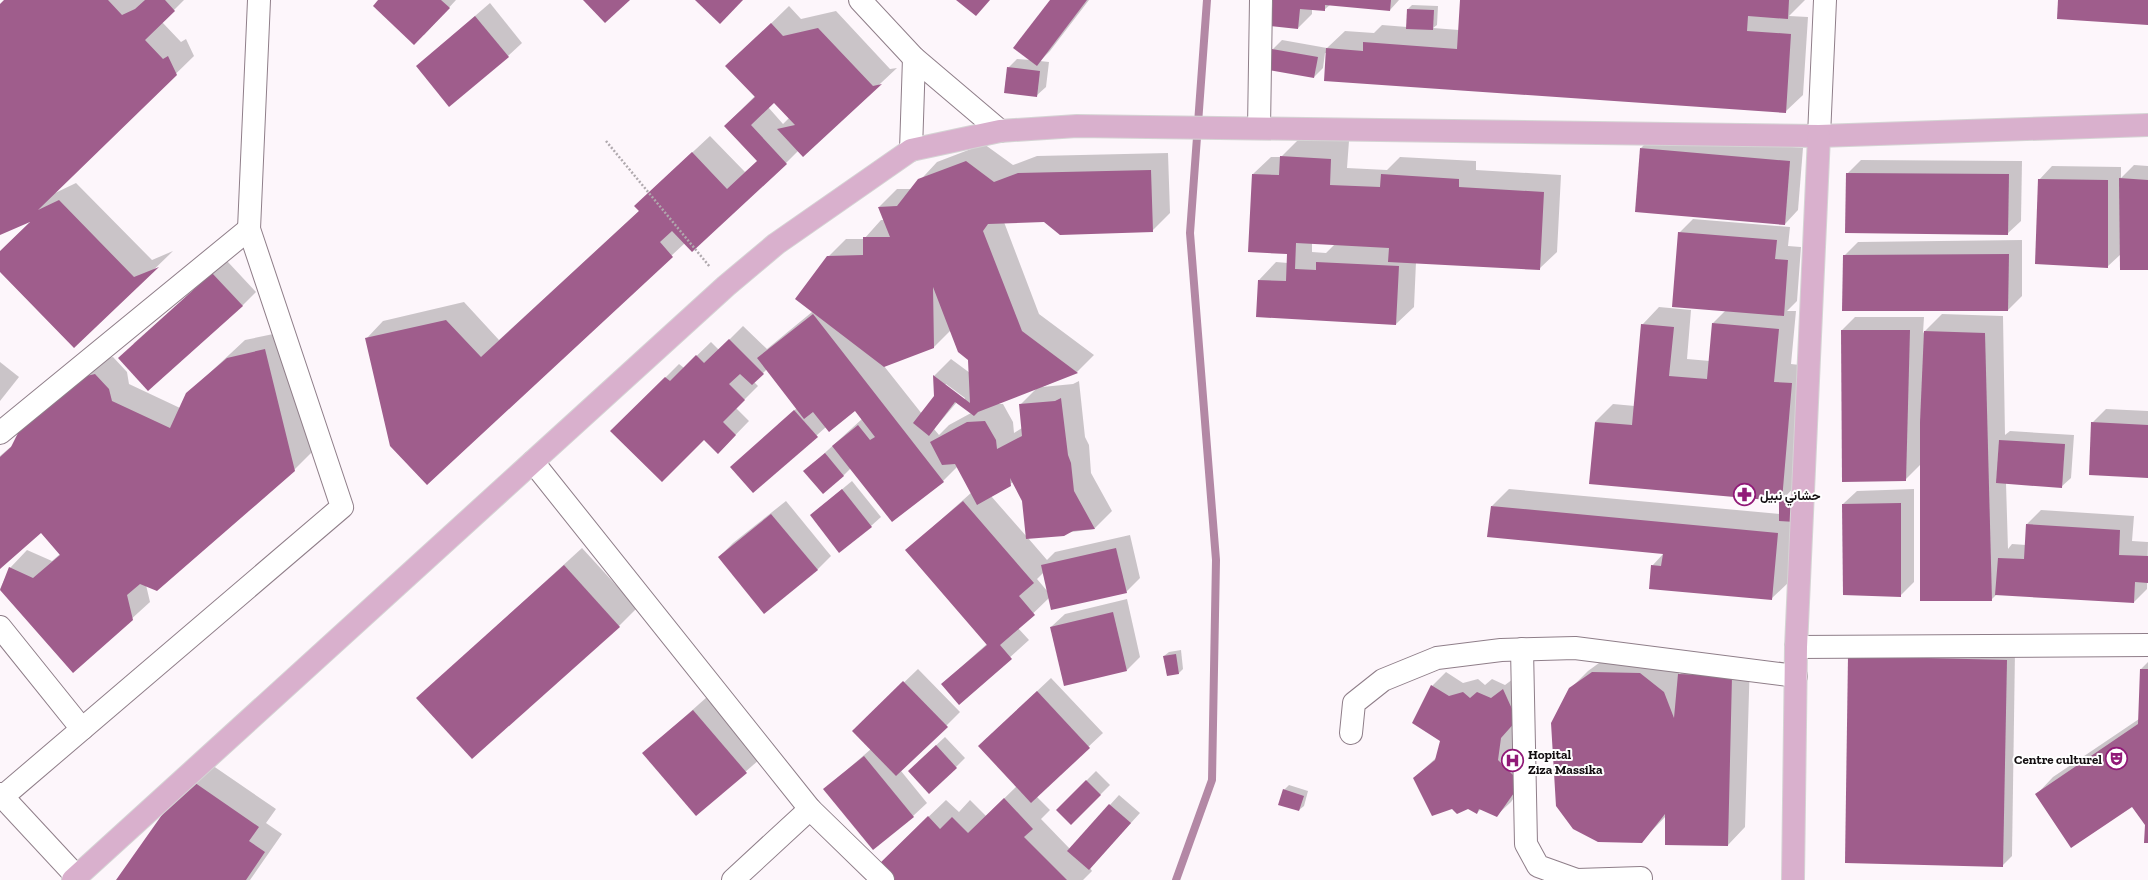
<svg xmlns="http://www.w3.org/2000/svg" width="2148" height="880" font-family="'Zilla Slab',Vazirmatn,serif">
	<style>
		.shadow { fill: #0003; fill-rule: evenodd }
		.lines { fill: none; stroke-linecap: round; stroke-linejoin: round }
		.stream { stroke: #b388a5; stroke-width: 8 }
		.building { fill: #9f5d8c }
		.minor-casing { stroke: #8f7e89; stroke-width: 24 }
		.major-casing { stroke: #d5d4d4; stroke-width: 24 }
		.path { stroke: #b0a9ae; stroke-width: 2.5; stroke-dasharray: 2 2; stroke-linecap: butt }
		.minor { stroke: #fff; stroke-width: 22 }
		.major { stroke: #d9b0cd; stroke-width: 22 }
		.labels { text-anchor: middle; stroke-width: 4; stroke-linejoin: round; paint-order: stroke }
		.poi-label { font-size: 13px; font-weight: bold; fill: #130e11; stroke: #fff; text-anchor: start }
	</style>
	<rect width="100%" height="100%" fill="#fdf6fb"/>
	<!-- shadow -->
	<g class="shadow">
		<path d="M5,0H184L162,22L181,42L186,39L194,56L53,194L76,183L152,260L173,251L74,347L0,271V252L33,220L0,234V5Z"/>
		<path d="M380,0H456L424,35Z"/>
		<path d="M1051,0H1089L1050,51L1040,61L1049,62L1046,87L1036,96L1008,68L1017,59L1031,60Z"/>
		<path d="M1274,0H1399L1390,10L1331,4L1324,10L1312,9V14L1298,28Z"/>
		<path d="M1461,0H1805L1789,16L1808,17L1803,95L1785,112L1325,53L1323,68L1314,77L1273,49L1282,40L1327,48L1345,31L1374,33L1382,25L1407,27L1408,9L1412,5L1438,6L1437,25L1433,28L1459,30Z"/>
		<path d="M490,3L522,43L508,56L417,66Z"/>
		<path d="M789,6L801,19L836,11L890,69L897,68L803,156L798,151L786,163L685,243L427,483L366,339L383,321L464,302L499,340L640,210L653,189L710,136L745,172L758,161L725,126L755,96L727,66ZM774,101L789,118L783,124L768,107Z"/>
		<path d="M1654,135L1803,148L1798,210L1785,224L1641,148Z"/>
		<path d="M1299,139L1349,141L1347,168L1387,170L1400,157L1476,161V170L1561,175L1557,252L1539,269L1416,262L1414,307L1396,324L1259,280L1276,262L1288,263V253L1253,174L1271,157H1281ZM1312,243L1335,244L1326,253L1312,252Z"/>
		<path d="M984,144L1013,165L1037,156L1168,153L1170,213L1152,231L1044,221L1004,222L1039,314L1094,355L1077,372L1042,387L1073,384L1079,381L1085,437L1089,445L1091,473L1112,511L1094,529L1028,538L1047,560L1055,552L1130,535L1140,578L1126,592L1049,598L1018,628L1029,640L959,703L942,684L988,643L907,550L972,492L958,466L943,481L851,468L843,476L805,471L862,419L855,410L826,427L753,492L731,467L797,408L767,369L754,382L758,386L736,408L749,421L718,453L704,438L612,431L679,364L684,368L711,342L719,350L743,326L767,349L812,312L828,257L846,239H864L881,220H885L879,207L897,189H912L937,162ZM951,330L969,359L970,373L951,359L934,376L935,396L922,414L884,366L934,347ZM946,384L965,398L964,400L945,385ZM1037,388L1020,405L1022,428L1014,433L1013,422L1003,404H996ZM957,402L971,413L949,425L939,435L934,429ZM1013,482L1023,501L1027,537L991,496ZM1043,573L1048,592L1037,579Z"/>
		<path d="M1861,160L2022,161L2021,221L2007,234L1847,174Z"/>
		<path d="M2134,165L2148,166V269L2121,254L2107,267L2039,180L2052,166L2121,167V178Z"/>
		<path d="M1693,219L1790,227L1788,246L1801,247L1797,301L1787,311H1796L1791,364L1809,366L1799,482L1785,497H1801L1789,582L1771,599L1652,566L1664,553L1492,506L1509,489L1780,514V500L1595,422L1613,404L1635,406L1642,325L1659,307L1691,310L1687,359L1710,361L1713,323L1726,310L1679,233Z"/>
		<path d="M2022,240V296L2008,310L1844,256L1858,242Z"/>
		<path d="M227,261L256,292L242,306L133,344Z"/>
		<path d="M1942,314L2003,316L2005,435L2010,431L2074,435L2071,478L2061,487L2006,483L2008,549L2012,544L2026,545L2027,524L2041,510L2134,516L2132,541L2148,542L2147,589L2134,602L1997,594L1991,600L1921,464L1905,480L1842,330L1855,317H1924L1923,333Z"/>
		<path d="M283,332L312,452L294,470L146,585L150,602L73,672L0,589L10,568L27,550L52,561L60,554L41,532L0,568V456L14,444L84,363L113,357L127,372L129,384L180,408L187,394L245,340Z"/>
		<path d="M0,362L19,377L0,401Z"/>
		<path d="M2106,409L2148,411V477L2092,423Z"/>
		<path d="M852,481L881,517L871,526L811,515Z"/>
		<path d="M1914,489V582L1900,596L1843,504L1857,491Z"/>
		<path d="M786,501L831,556L817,570L719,557L733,543Z"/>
		<path d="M582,548L637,608L619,626L418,698Z"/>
		<path d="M1127,599L1140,657L1127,670L1051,627L1065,614Z"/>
		<path d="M1181,650L1183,669L1179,673L1167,675L1164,656L1169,652Z"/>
		<path d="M2015,651L2012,856L2003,865L1849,657Z"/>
		<path d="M1610,655L1658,656L1680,674L1696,657L1750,659L1745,827L1728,845L1666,816L1641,842L1570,689L1588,671Z"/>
		<path d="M2148,662V842L2146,824L2133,805L2036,795L2053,777L2139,719L2141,669Z"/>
		<path d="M918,669L960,712L901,771L927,803L913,816L825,789L871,749L867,718Z"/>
		<path d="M1446,672L1463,683L1478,679L1485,685L1492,679L1505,685L1517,676L1512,746L1534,769L1511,802L1497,815L1481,809L1477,813L1414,778L1437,757L1442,741L1432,686Z"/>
		<path d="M1051,678L1103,733L1036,796L1050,810L1041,819L1070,849L1119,795L1140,813L1090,868L1092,871L1083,880H891L895,849L946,800L959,812L970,800L986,816L1017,786L979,746Z"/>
		<path d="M707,697L760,759L696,815L644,753Z"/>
		<path d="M945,737L965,758L956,767L918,762Z"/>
		<path d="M206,761L276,809L266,823L282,834L250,880H118Z"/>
		<path d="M1096,771L1110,785L1071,824L1057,810Z"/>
		<path d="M1289,785L1308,791L1304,806L1299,810L1284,790Z"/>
	</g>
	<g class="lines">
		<!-- stream -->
		<path class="stream" d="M1176,880L1212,780L1216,560L1190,233L1207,0"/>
	</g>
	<!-- building -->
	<g class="building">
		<path d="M4,0H108L122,15L135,9L145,0H165L175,11L145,40L163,59L168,56L177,75L38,210L59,200L134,277L159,267L74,348L0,272V251L30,222L0,235V4Z"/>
		<path d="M378,0H441L450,8L414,45L373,6Z"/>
		<path d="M583,0H630L605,23Z"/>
		<path d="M695,0H743L720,24Z"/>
		<path d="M956,0H990L976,16Z"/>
		<path d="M1050,0H1087L1037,66L1013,48Z"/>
		<path d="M1273,0H1391L1390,11L1325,5V11L1300,9L1298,29L1270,26Z"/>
		<path d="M1460,0H1789L1788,19L1748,16L1747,31L1791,34L1786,113L1324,81L1326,48L1363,51V42L1457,49Z"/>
		<path d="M2058,0H2148V25L2057,19Z"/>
		<path d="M1407,9L1434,10L1433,30L1406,29Z"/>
		<path d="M475,16L509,57L449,107L416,66Z"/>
		<path d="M771,23L783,36L818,28L873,86L882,84L803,157L777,129L795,125L774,103L751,125L787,164L692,252L672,231L660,242L673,257L427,485L390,446L365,338L446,320L481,357L639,211L634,206L692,152L727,189L757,161L724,126L755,97L725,66Z"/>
		<path d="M1272,49L1318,57L1314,78L1268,70Z"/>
		<path d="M1007,67L1040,71L1037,97L1004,93Z"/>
		<path d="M1640,148L1790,161L1785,225L1635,212Z"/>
		<path d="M1280,156L1331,159L1330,185L1380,187L1381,174L1459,179V187L1544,192L1540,270L1388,262L1389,248L1296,243L1295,269L1316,270V262L1399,266L1396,325L1256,317L1258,280L1286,281L1287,254L1248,252L1252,174L1279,175Z"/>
		<path d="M966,161L994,182L1018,173L1151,170L1153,232L1060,235L1044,222L988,224L983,231L1022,331L1078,373L978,412L974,416L955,402L929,436L913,423L934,396L933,375L970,403L968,360L958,352L933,287L934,348L884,367L795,299L827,256L863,255V237H890L878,207L897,206L918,179Z"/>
		<path d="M1846,173L2009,174L2008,235L1845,233Z"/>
		<path d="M2119,178L2148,180V270H2120Z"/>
		<path d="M2038,179L2108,180V268L2035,264Z"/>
		<path d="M1678,232L1777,240L1775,259L1788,260L1784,316L1672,307Z"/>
		<path d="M2009,254L2008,311H1842L1843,255Z"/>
		<path d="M212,273L243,306L148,391L118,358Z"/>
		<path d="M813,314L944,482L892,522L832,446L858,425L870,440L875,437L855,411L829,432L813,412L804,419L757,358Z"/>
		<path d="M1712,323L1779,329L1774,382L1792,383L1782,500L1797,501L1796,522L1779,521V501L1589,484L1595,422L1632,425L1641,324L1674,327L1669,376L1707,379Z"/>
		<path d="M1841,330H1910L1906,481L1842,482Z"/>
		<path d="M1924,331L1985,333L1992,601H1920V422Z"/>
		<path d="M729,339L764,374L752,385L740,374L729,384L745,400L723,422L736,435L718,454L704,440L662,482L610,431L665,377L670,381L696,355L704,363Z"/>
		<path d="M265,349L295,471L157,591L140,584L127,595L133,620L73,673L0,590L9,567L33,578L60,555L41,533L0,569V457L11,447L19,431L65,381L95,374L109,389L112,401L170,428L186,393L227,358Z"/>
		<path d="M1061,398L1068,455L1071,463L1074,491L1095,529L1073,531L1064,536L1026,539L1022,501L1010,478L1011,486L977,505L955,464L942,465L930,442L967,422L985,421L996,440L997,449L1022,436L1019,404L1055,401Z"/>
		<path d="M794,410L818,437L753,493L730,467Z"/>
		<path d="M2091,422L2148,425V478L2089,475Z"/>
		<path d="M1999,440L2065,444L2062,488L1996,483Z"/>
		<path d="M825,453L844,476L823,494L803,471Z"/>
		<path d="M842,489L872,527L839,553L810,515Z"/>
		<path d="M963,501L1034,583L1019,596L1035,615L1000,645L1012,659L959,705L941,684L987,645L905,550Z"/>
		<path d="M1901,503V597L1843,595L1842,504Z"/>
		<path d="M1491,506L1778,533L1772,600L1649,589L1651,565L1661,566L1663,554L1487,537Z"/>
		<path d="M771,514L818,570L764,614L718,557Z"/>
		<path d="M2026,524L2120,530L2119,555L2148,556V583L2135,582L2134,603L1995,595L1998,558L2024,559Z"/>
		<path d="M1116,548L1127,593L1051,610L1041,565Z"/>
		<path d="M564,565L620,627L472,759L416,698Z"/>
		<path d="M1113,612L1127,671L1064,686L1050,627Z"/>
		<path d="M1176,654L1179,674L1167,676L1163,656Z"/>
		<path d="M1848,656L2007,660L2003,867L1845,863Z"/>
		<path d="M2140,669H2148V843H2144L2145,825L2132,807L2071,848L2035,794L2138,724Z"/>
		<path d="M1592,672L1640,673L1664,692L1674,718L1678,674L1732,676L1728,846L1665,845V814L1642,843L1598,842L1573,829L1556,806L1551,723L1569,688Z"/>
		<path d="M903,681L948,727L896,776L852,731Z"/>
		<path d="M1431,685L1449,696L1463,692L1470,698L1477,692L1491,698L1503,689L1517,720L1501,738L1498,760L1521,783L1497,817L1479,809L1477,814L1468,809L1457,814L1452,809L1432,816L1413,778L1435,760L1440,741L1412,723Z"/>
		<path d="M1037,691L1090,748L1031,803L978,746Z"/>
		<path d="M693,710L747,773L696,816L642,753Z"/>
		<path d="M936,745L957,768L929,794L908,771Z"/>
		<path d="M864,756L914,817L873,850L823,789Z"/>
		<path d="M188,778L259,827L249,841L265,852L246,880H116Z"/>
		<path d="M1086,780L1101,795L1071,825L1056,810Z"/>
		<path d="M1283,789L1304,796L1299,811L1278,805Z"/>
		<path d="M1004,798L1033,829L1024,837L1067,880H889L876,867L928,816L940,829L952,817L968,833Z"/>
		<path d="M1109,804L1131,823L1089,870L1067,851Z"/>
	</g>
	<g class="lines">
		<defs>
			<g id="minor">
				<path d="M860,0L914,58L1000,131"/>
				<path d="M1259,128L1261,0"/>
				<path d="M1819,136L1825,0"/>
				<path d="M911,150L914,58"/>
				<path d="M0,433L249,229"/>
				<path d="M533,462L810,809L883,880"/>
				<path d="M0,627L82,729"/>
				<path d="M1796,647L2148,645"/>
				<path d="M1522,649L1526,844L1538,866L1577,880L1641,878"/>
				<path d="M1351,733L1354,703L1383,680L1437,658L1501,650L1575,648L1796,676"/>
				<path d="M0,794L77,877"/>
				<path d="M0,799L342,507L249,229L259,0"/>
				<path d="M733,880L810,809"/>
			</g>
			<g id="major">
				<path d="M73,880L726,286L776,244L911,150L1000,131L1077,126L1819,136L2148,125"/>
				<path d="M1793,880L1796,647L1819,136"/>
			</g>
		</defs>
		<!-- minor casing -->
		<use href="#minor" class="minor-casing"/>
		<!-- major casing -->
		<use href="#major" class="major-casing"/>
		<!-- path -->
		<path class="path" d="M606,141L710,267"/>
		<!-- minor -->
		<use href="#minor" class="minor"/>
		<!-- major -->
		<use href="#major" class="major"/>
	</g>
	<!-- icons -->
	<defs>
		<symbol id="pharmacy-ring" viewBox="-11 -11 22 22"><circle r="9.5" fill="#fff" stroke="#911a78" stroke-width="1.5"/><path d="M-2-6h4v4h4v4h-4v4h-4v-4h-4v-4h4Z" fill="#911a78"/></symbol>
		<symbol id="theatre-ring" viewBox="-11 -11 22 22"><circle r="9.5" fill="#fff" stroke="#911a78" stroke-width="1.5"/><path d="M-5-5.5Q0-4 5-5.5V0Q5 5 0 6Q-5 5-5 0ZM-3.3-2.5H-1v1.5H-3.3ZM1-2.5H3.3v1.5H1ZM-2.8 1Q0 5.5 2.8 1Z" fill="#911a78"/></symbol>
		<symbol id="hospital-ring" viewBox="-11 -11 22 22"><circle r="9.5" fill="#fff" stroke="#911a78" stroke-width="1.5"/><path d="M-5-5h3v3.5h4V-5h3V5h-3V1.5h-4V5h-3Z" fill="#911a78"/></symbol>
	</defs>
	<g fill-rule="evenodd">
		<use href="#pharmacy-ring" x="1732" y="482" width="25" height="25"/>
		<use href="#theatre-ring" x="2104" y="746" width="25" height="25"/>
		<use href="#hospital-ring" x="1500" y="748" width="25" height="25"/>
	</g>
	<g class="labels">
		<!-- poi labels -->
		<g class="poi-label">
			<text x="1760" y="500">حشاني نبيل</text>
			<text x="1528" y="759">Hopital<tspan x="1528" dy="15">Ziza Massika</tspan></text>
			<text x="2102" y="764" text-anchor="end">Centre culturel</text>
		</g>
	</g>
</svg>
